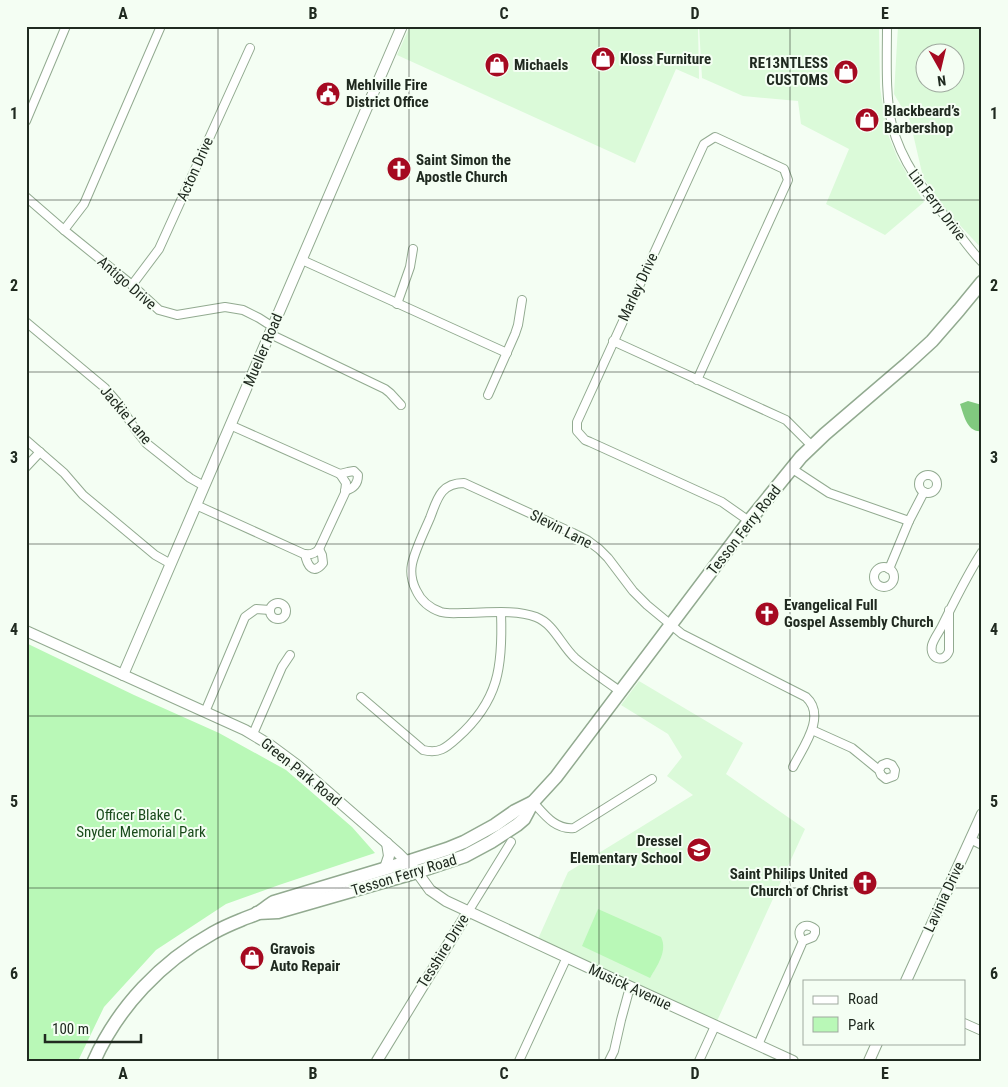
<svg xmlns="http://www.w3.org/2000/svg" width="1008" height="1087" font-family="'Roboto Condensed',sans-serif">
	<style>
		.built { fill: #dbfad9; fill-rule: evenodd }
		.green { fill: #b9f8b7 }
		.forest { fill: #81c97f }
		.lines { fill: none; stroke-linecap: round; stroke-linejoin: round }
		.minor-casing { stroke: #92aa90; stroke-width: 10 }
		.tertiary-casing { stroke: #92aa90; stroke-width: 12 }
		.primary-casing { stroke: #92aa90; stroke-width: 15 }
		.minor { stroke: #fff; stroke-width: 8 }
		.tertiary { stroke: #fff; stroke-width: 10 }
		.primary { stroke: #fff; stroke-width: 12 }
		.grid { fill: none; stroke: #202a20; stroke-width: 1; stroke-opacity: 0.55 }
		.labels { text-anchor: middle; stroke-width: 4; stroke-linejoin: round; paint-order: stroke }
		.poi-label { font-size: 15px; font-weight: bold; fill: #202a20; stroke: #f4fef3; text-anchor: start }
		.street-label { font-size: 15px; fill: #202a20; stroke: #f4fef3 }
		.park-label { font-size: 15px; fill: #194b1b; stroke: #f4fef3 }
		.neatline { fill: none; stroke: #202a20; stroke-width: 2 }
		.grid-label { font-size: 16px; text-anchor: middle; font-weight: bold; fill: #202a20 }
	</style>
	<rect width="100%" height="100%" fill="#f4fef3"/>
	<!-- built -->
	<g class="built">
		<path d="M410,26H698L699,79L676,69L635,163L397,55Z"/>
		<path d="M699,26H879L880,87L887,132L898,159L924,202L885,235L826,204L849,149L801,124L798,101L743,96L702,78Z"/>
		<path d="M898,26H982V249L945,209L923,177L910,121L894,94ZM926,52H956V82H926Z"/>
		<path d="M639,681L743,743L726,774L805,829L717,1021L538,939L568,872L693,795L667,776L682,757L668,734L621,705Z"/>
	</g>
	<!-- green -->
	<g class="green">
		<path d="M26,643L134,695L219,733L286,770L352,827L375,853L279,885L226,904L156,950L104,1007L78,1061H26Z"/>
		<path d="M598,909L661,937C668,951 657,966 650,978L582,946Z"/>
	</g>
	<!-- forest -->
	<path class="forest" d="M968,401L982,405V431C967,433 964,415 960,404Z"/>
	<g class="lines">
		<defs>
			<g id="minor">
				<path d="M887,26C887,57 885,96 892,125C902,165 928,195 953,226C962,238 971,251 982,262"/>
				<path d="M26,121L66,26"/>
				<path d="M26,197L64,230L132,285L159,310L177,315L225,307L243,310L259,318L273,327"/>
				<path d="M64,230L84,204L161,26"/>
				<path d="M302,260L507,353"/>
				<path d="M132,285L159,249L250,48"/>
				<path d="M397,304L410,267L413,249"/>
				<path d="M26,322L105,388L118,403L135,429L146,443L190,478L204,486"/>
				<path d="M270,334L385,389L390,393L401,405"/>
				<path d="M613,341L786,420L812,446"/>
				<path d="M697,380L788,180L784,169L715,137L704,144L577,422V431L585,440L590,442L722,502L749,521"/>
				<path d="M488,395L515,334L518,325L522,300"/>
				<path d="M26,440L64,473L83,495L155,555L171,564"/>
				<path d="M26,467L40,452"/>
				<path d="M791,468L829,493L909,521"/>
				<path d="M340,474L348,472L354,471L358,475C358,484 354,488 345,491"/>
				<circle cx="928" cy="484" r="9"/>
				<path d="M196,505L304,554C310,555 315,554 319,549L345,493L346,483L340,474L230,425"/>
				<path d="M305,554C307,565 313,576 323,563L322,555L319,549"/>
				<circle cx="884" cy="577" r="10"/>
				<path d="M889,569L909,521L924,492"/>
				<circle cx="278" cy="611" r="8"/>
				<path d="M949,610V651C944,664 929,659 932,645C934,638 940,631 943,624C955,600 967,575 982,552"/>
				<path d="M621,692C606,681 589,670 575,658C561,645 554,624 536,617C515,609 486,613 464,613C456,613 448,614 441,612C429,608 421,601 416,590C412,582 410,574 412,564C415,550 424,532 430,518C437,500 440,483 464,483L573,533L587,540L599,549L608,558L633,591L647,605L682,634L806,697C827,716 803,747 793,767"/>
				<path d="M361,697L423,750C439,754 446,748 457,738C499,701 503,666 501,613"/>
				<path d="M205,712L245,617L256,609L270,610"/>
				<path d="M812,730L852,748L879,770L881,775L886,779L894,776L895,770L892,765L887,763L882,765L879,770"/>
				<path d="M253,734L282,667L290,655"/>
				<path d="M533,802C544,814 555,830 574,828L652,779"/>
				<path d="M970,839L982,845"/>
				<path d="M468,912L511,842"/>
				<path d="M964,1023L982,1031"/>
				<path d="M758,1045L803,941C794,931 804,920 815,929V933L813,937L803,941"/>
				<path d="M519,1061L567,957"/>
				<path d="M609,1061L614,1051L621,1020L630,987"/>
				<path d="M699,1061L715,1026"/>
			</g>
			<g id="tertiary">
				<path d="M26,631L245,730L270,745L297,765L398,853L417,872L430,890L446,901L609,977L793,1061"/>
				<path d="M123,675L402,26"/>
				<path d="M385,868L389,856L387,843"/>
				<path d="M906,981L982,814"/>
				<path d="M377,1061L468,912"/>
				<path d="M869,1061L877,1043"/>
			</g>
			<g id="primary">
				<path d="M257,913L278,912L417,872L465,856L491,842L517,825L524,819L533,802"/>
				<path d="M94,1061C118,1007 161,962 213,933C222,928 231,924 241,920C247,917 253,916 258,913C264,909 269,905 274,902L407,862L447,849L464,842L495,825L515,811L533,802L556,777L749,521L801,457L825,434L908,363L932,341L959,310L982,282"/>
			</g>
		</defs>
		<!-- minor casing -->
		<use href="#minor" class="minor-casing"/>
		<!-- tertiary casing -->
		<use href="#tertiary" class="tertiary-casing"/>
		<!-- primary casing -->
		<use href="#primary" class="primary-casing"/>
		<!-- minor -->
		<use href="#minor" class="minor"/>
		<!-- tertiary -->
		<use href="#tertiary" class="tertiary"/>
		<!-- primary -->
		<use href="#primary" class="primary"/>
	</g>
	<!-- grid -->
	<path class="grid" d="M218,26V1061M409,26V1061M599,26V1061M790,26V1061M26,200H982M26,372H982M26,544H982M26,716H982M26,888H982"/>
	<!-- icons -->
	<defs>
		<symbol id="shop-disc" viewBox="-11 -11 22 22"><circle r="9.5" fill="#a50a21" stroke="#f4fef3"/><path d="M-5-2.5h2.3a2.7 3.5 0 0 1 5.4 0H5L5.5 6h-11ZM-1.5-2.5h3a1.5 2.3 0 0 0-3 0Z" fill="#fff"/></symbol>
		<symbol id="civic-disc" viewBox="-11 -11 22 22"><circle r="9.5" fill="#a50a21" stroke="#f4fef3"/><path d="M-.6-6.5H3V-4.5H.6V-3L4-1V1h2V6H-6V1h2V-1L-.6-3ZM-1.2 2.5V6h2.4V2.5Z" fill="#fff"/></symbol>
		<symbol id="church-disc" viewBox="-11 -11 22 22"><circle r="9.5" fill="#a50a21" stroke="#f4fef3"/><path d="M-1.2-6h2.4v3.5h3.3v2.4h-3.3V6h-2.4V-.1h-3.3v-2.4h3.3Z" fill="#fff"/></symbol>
		<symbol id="school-disc" viewBox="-11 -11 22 22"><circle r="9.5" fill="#a50a21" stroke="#f4fef3"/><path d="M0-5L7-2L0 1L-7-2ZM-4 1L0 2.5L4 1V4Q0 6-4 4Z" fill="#fff"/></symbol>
	</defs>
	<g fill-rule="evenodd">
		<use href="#shop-disc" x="589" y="45" width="28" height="28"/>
		<use href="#shop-disc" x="483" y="51" width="28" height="28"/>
		<use href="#shop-disc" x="832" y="58" width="28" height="28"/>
		<use href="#civic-disc" x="314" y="80" width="28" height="28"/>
		<use href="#shop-disc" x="853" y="106" width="28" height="28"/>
		<use href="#church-disc" x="385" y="155" width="28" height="28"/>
		<use href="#church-disc" x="753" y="600" width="28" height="28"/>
		<use href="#school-disc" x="685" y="836" width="28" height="28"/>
		<use href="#church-disc" x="851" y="869" width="28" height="28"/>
		<use href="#shop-disc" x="238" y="944" width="28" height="28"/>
	</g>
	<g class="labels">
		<!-- poi labels -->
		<g class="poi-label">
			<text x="620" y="64">Kloss Furniture</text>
			<text x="828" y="68" text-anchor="end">RE13NTLESS<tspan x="828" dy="17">CUSTOMS</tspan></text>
			<text x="514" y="70">Michaels</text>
			<text x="346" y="90">Mehlville Fire<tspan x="346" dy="17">District Office</tspan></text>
			<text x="884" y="116">Blackbeard’s<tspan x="884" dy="17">Barbershop</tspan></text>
			<text x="416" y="165">Saint Simon the<tspan x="416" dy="17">Apostle Church</tspan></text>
			<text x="784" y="610">Evangelical Full<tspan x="784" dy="17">Gospel Assembly Church</tspan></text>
			<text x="682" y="846" text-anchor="end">Dressel<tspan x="682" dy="17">Elementary School</tspan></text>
			<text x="848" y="879" text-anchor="end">Saint Philips United<tspan x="848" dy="17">Church of Christ</tspan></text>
			<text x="270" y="954">Gravois<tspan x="270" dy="17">Auto Repair</tspan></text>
		</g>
		<!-- street labels -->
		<g class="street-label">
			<text transform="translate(195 169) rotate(-66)" y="5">Acton Drive</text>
			<text transform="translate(937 205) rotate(53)" y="5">Lin Ferry Drive</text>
			<text transform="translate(127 283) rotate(41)" y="5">Antigo Drive</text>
			<text transform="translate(638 287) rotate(-65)" y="5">Marley Drive</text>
			<text transform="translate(263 350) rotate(-67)" y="5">Mueller Road</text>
			<text transform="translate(126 415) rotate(50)" y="5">Jackie Lane</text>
			<text transform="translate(561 529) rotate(27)" y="5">Slevin Lane</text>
			<text transform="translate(744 530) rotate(-52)" y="5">Tesson Ferry Road</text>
			<text transform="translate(301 772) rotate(39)" y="5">Green Park Road</text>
			<text transform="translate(404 875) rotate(-17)" y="5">Tesson Ferry Road</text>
			<text transform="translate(944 897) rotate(-65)" y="5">Lavinia Drive</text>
			<text transform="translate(443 951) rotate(-58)" y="5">Tesshire Drive</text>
			<text transform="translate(630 987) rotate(25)" y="5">Musick Avenue</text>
		</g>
		<!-- park labels -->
		<g class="park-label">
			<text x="141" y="820">Officer Blake C.<tspan x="141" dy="17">Snyder Memorial Park</tspan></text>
		</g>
	</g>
	<!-- border -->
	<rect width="1008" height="1087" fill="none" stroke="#f4fef3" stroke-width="55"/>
	<!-- legend -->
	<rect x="803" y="980" width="162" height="65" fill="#f4fef3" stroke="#9fa99f"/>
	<rect x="813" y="996" width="25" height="8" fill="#ffffff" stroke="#9fa99f"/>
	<text x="848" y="1004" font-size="15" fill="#202a20">Road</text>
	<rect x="813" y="1017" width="25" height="15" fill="#b9f8b7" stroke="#9fa99f"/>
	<text x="848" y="1030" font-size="15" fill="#202a20">Park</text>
	<!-- north arrow -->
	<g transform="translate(940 68) rotate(172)"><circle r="24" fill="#f4fef3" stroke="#9fa99f"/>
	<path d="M0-4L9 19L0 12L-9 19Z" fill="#a50a21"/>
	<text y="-8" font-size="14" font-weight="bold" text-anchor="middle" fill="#202a20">N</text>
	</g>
	<!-- scale -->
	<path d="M45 1034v8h96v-8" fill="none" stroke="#202a20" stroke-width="2.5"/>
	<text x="52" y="1034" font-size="15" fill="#202a20" stroke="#f4fef3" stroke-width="4" paint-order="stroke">100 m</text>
	<rect x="28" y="28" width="952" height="1032" class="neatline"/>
	<g class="grid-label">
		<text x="123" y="19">A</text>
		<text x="313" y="19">B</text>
		<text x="504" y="19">C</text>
		<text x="695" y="19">D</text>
		<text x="885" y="19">E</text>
		<text x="14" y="119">1</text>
		<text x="994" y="119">1</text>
		<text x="14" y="291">2</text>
		<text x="994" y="291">2</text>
		<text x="14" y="463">3</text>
		<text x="994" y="463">3</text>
		<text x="14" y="635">4</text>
		<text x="994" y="635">4</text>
		<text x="14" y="807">5</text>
		<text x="994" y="807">5</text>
		<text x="14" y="979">6</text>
		<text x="994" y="979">6</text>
		<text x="123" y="1079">A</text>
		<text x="313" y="1079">B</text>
		<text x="504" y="1079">C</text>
		<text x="695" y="1079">D</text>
		<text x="885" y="1079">E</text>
	</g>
</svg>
